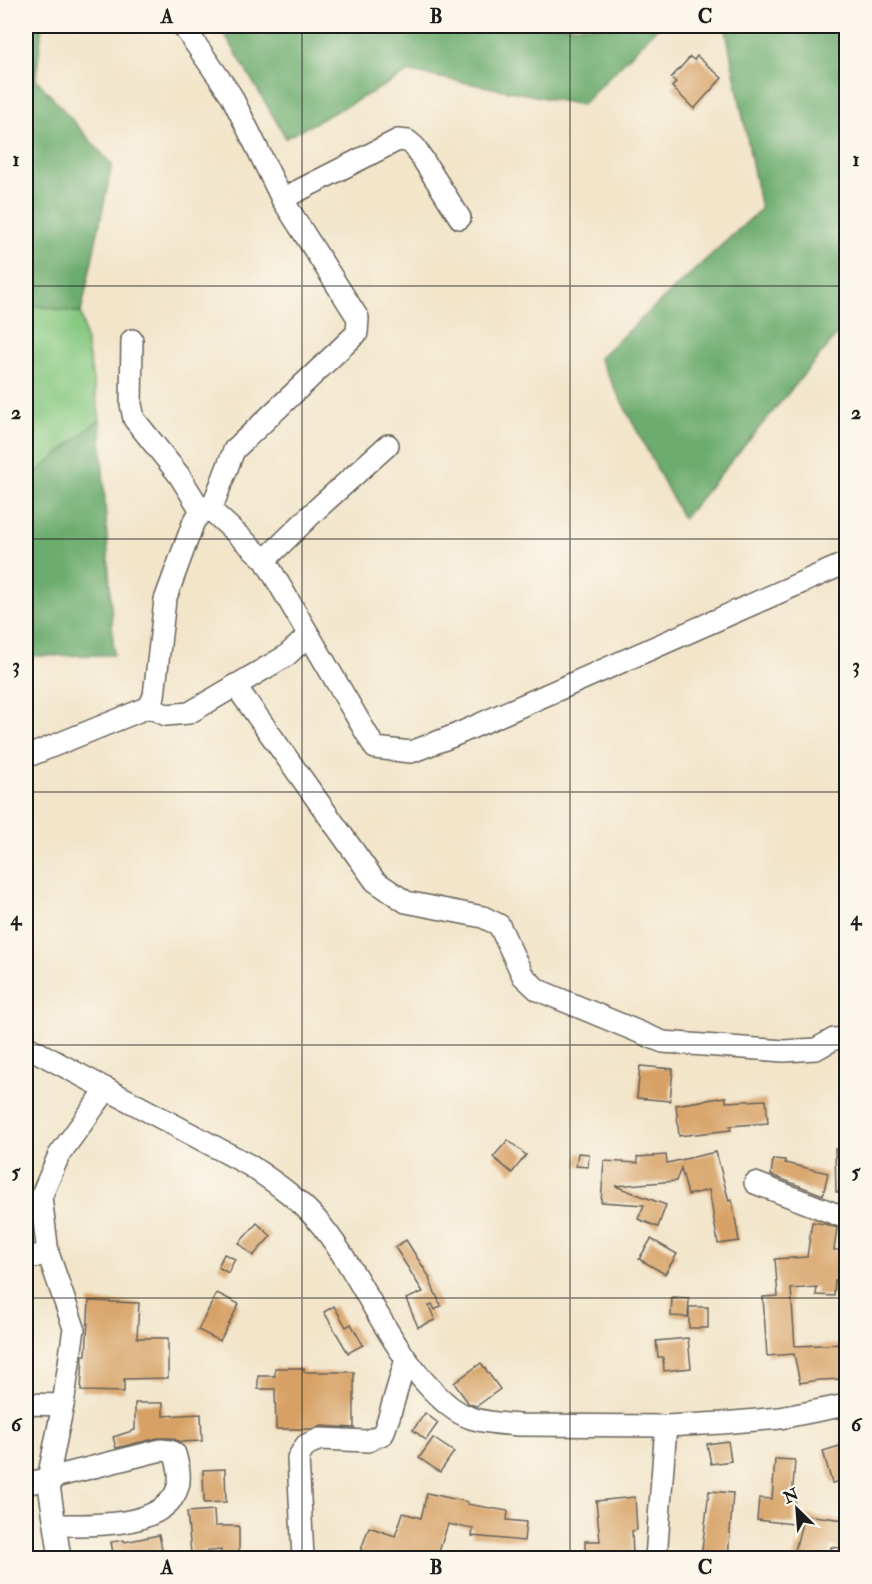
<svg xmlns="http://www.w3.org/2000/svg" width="872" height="1584" font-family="'IM FELL Double Pica',serif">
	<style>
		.green { fill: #85c880; stroke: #50724e; stroke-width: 1.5 }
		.forest { fill: #6cac6e; stroke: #446445; stroke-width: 1.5 }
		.building { fill: #d7a165 }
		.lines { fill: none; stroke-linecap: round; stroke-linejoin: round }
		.minor-casing { stroke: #676259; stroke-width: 24 }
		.minor { stroke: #fff; stroke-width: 21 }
		.grid { fill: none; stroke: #1c1c1c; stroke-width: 1.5; stroke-opacity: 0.55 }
		.neatline { fill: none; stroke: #1c1c1c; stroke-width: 2 }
		.grid-label { font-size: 20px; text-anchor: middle; font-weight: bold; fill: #1c1c1c }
	</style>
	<rect width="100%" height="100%" fill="#fbf7ec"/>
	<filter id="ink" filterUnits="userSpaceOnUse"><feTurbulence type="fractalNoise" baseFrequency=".0167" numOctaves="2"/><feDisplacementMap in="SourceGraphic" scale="12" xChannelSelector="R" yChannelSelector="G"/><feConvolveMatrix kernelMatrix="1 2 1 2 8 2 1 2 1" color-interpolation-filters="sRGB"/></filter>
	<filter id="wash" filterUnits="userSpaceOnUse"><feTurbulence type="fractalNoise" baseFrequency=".008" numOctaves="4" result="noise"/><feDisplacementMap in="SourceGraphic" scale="24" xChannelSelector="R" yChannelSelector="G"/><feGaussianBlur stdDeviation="1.35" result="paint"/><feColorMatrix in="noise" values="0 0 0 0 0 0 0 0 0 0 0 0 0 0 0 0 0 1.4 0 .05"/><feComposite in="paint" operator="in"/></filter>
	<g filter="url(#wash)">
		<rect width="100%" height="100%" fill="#f2e5ca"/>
		<!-- green -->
		<path class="green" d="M26,304L81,313L100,419L26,481Z"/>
		<!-- forest -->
		<g class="forest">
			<path d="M26,26H42L36,79L112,165L81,313L26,304Z"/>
			<path d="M220,26H659L582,105L410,72L286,138Z"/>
			<path d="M725,26H846V324L683,519L599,358L761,209Z"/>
			<path d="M100,419L114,655L26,656V546L31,541L26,516V481Z"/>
		</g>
		<g id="blocks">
			<!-- building -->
			<g class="building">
				<path d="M697,56L722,78L694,109L672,87L676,82L671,78L690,57L694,60Z"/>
				<path d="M640,1066L673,1069L670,1101L637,1098Z"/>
				<path d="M726,1097V1102L766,1100L768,1123L730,1126L731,1130L679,1136L676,1105Z"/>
				<path d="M508,1140L526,1155L512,1173L493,1157Z"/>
				<path d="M846,1148V1192H836L835,1149Z"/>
				<path d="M716,1152L729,1201L732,1200L739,1241L718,1244L709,1190L688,1195L681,1168L676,1181L615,1186L666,1205L658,1227L638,1219L644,1205L601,1202L604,1161L638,1163L637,1157L666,1155L667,1163Z"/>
				<path d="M578,1153L589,1154L588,1167L576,1166Z"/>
				<path d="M773,1159L785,1160V1163L828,1173L823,1195L771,1175Z"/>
				<path d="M812,1222L825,1224L837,1228L834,1250H846V1281L835,1280L834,1296L816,1295L817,1287L791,1289L795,1346L846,1344V1371H844V1379L819,1380L800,1383L794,1354L767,1356L763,1297L778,1296L775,1259L807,1257Z"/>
				<path d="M257,1223L271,1236L253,1256L239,1243Z"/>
				<path d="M651,1239L677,1254L665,1274L639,1259Z"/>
				<path d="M406,1240L430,1278L429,1279L441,1306L435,1310L432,1304L429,1306L435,1320L418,1327L406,1299L423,1292L395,1247Z"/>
				<path d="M224,1254L235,1259L228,1273L218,1267Z"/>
				<path d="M217,1293L239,1304L220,1341L198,1330Z"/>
				<path d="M672,1297L689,1298L688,1317L671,1316Z"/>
				<path d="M89,1301L139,1303L137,1338H168V1378L124,1379V1392L81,1391L83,1355H86Z"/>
				<path d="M334,1306L346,1327L351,1324L363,1345L348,1353L324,1312Z"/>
				<rect x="689" y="1307" width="19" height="21"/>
				<path d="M688,1338L691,1368L664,1371L663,1357H658L656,1341Z"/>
				<path d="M481,1363L500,1389L477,1406L469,1404L454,1383Z"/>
				<path d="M275,1368H304V1372H354V1428L321,1426L312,1429H276L275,1389H258V1376H275Z"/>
				<path d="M135,1403H163V1416L201,1414L202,1441L180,1442L172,1438H158L116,1448L113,1437L135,1430Z"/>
				<path d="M425,1413L438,1423L426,1440L413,1430Z"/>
				<path d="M433,1438L454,1452L440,1472L419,1458Z"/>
				<path d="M728,1441L731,1461L711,1464L707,1444Z"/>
				<path d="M846,1444V1470L844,1471L846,1480L832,1483L823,1451Z"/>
				<path d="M775,1459L795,1460L792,1500L795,1501L793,1524L757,1520L759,1498L772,1499Z"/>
				<path d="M225,1469L226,1502L204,1503L203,1470Z"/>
				<path d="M709,1491L733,1493L728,1558H701Z"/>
				<path d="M427,1493L468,1502L467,1504L508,1511L507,1520L526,1522L524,1541L472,1536L473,1529L448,1524L437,1558H358L369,1527L395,1536L403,1513L421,1518Z"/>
				<path d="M635,1497L637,1530L632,1531L633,1556L585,1558V1541H600L596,1501Z"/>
				<path d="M214,1510L215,1526H239V1558H221V1550L191,1553L187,1512Z"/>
				<path d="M804,1515L845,1520L841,1548L831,1547L829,1558H793Z"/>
				<path d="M159,1535L164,1558H114L111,1542L124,1540L125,1542Z"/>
			</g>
		</g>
	</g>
	<g filter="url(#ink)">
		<use href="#blocks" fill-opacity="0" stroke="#676259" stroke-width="1.5"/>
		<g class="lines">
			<defs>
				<g id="minor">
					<path d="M183,26L231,95L282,199L358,318L357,333L234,450L211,510"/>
					<path d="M282,199L398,140L408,141L415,147L460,218"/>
					<path d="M132,340L131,404L134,419L179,475L202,512"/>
					<path d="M265,560L318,508L388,445"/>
					<path d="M235,685L375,881L406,902L483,917L499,925L523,976L538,990L663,1042L784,1051L816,1049L834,1039L846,1038"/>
					<path d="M149,707L166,715L189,713L286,656L309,635"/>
					<path d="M26,757L149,707L154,696L165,600L194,521L202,512L211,510L265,560L375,748L411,752L453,736L846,563"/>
					<path d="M26,1046L249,1165C276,1183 302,1201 322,1226C364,1279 386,1344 434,1392C445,1403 456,1413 471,1418C487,1423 504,1424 520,1425L666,1426L722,1423L780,1418L846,1405"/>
					<path d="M755,1183L846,1218"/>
					<path d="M26,1259L48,1253"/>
					<path d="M26,1404L63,1405"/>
					<path d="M26,1484L161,1450L170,1451L175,1454C178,1465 181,1476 178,1487C165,1529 90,1525 56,1525"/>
					<path d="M60,1558L48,1479L63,1405L74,1328L48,1253L41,1197L59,1155L107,1089"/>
					<path d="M303,1558L298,1458L306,1445L320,1439L368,1441L383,1434L389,1417L406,1359"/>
					<path d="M656,1558L666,1426"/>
				</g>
			</defs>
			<!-- minor casing -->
			<use href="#minor" class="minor-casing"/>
			<!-- minor -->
			<use href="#minor" class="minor"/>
		</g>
	</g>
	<!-- grid -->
	<path class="grid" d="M302,26V1558M570,26V1558M26,286H846M26,539H846M26,792H846M26,1045H846M26,1298H846"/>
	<!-- margin -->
	<rect width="872" height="1584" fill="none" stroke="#fbf7ec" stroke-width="66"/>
	<!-- north arrow -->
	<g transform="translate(797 1509) rotate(335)" stroke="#fbf7ec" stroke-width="4.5" paint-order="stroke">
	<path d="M0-4.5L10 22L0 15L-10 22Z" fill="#1c1c1c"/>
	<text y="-9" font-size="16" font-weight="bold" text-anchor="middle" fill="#1c1c1c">N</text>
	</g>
	<rect x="33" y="33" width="806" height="1518" class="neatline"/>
	<g class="grid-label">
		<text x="167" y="23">A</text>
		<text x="436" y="23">B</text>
		<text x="705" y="23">C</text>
		<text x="16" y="166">1</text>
		<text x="856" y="166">1</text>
		<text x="16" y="419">2</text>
		<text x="856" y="419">2</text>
		<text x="16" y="672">3</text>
		<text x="856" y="672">3</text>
		<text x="16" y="925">4</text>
		<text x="856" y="925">4</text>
		<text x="16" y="1178">5</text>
		<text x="856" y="1178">5</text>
		<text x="16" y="1431">6</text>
		<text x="856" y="1431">6</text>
		<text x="167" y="1574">A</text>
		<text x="436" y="1574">B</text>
		<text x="705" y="1574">C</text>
	</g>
</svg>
